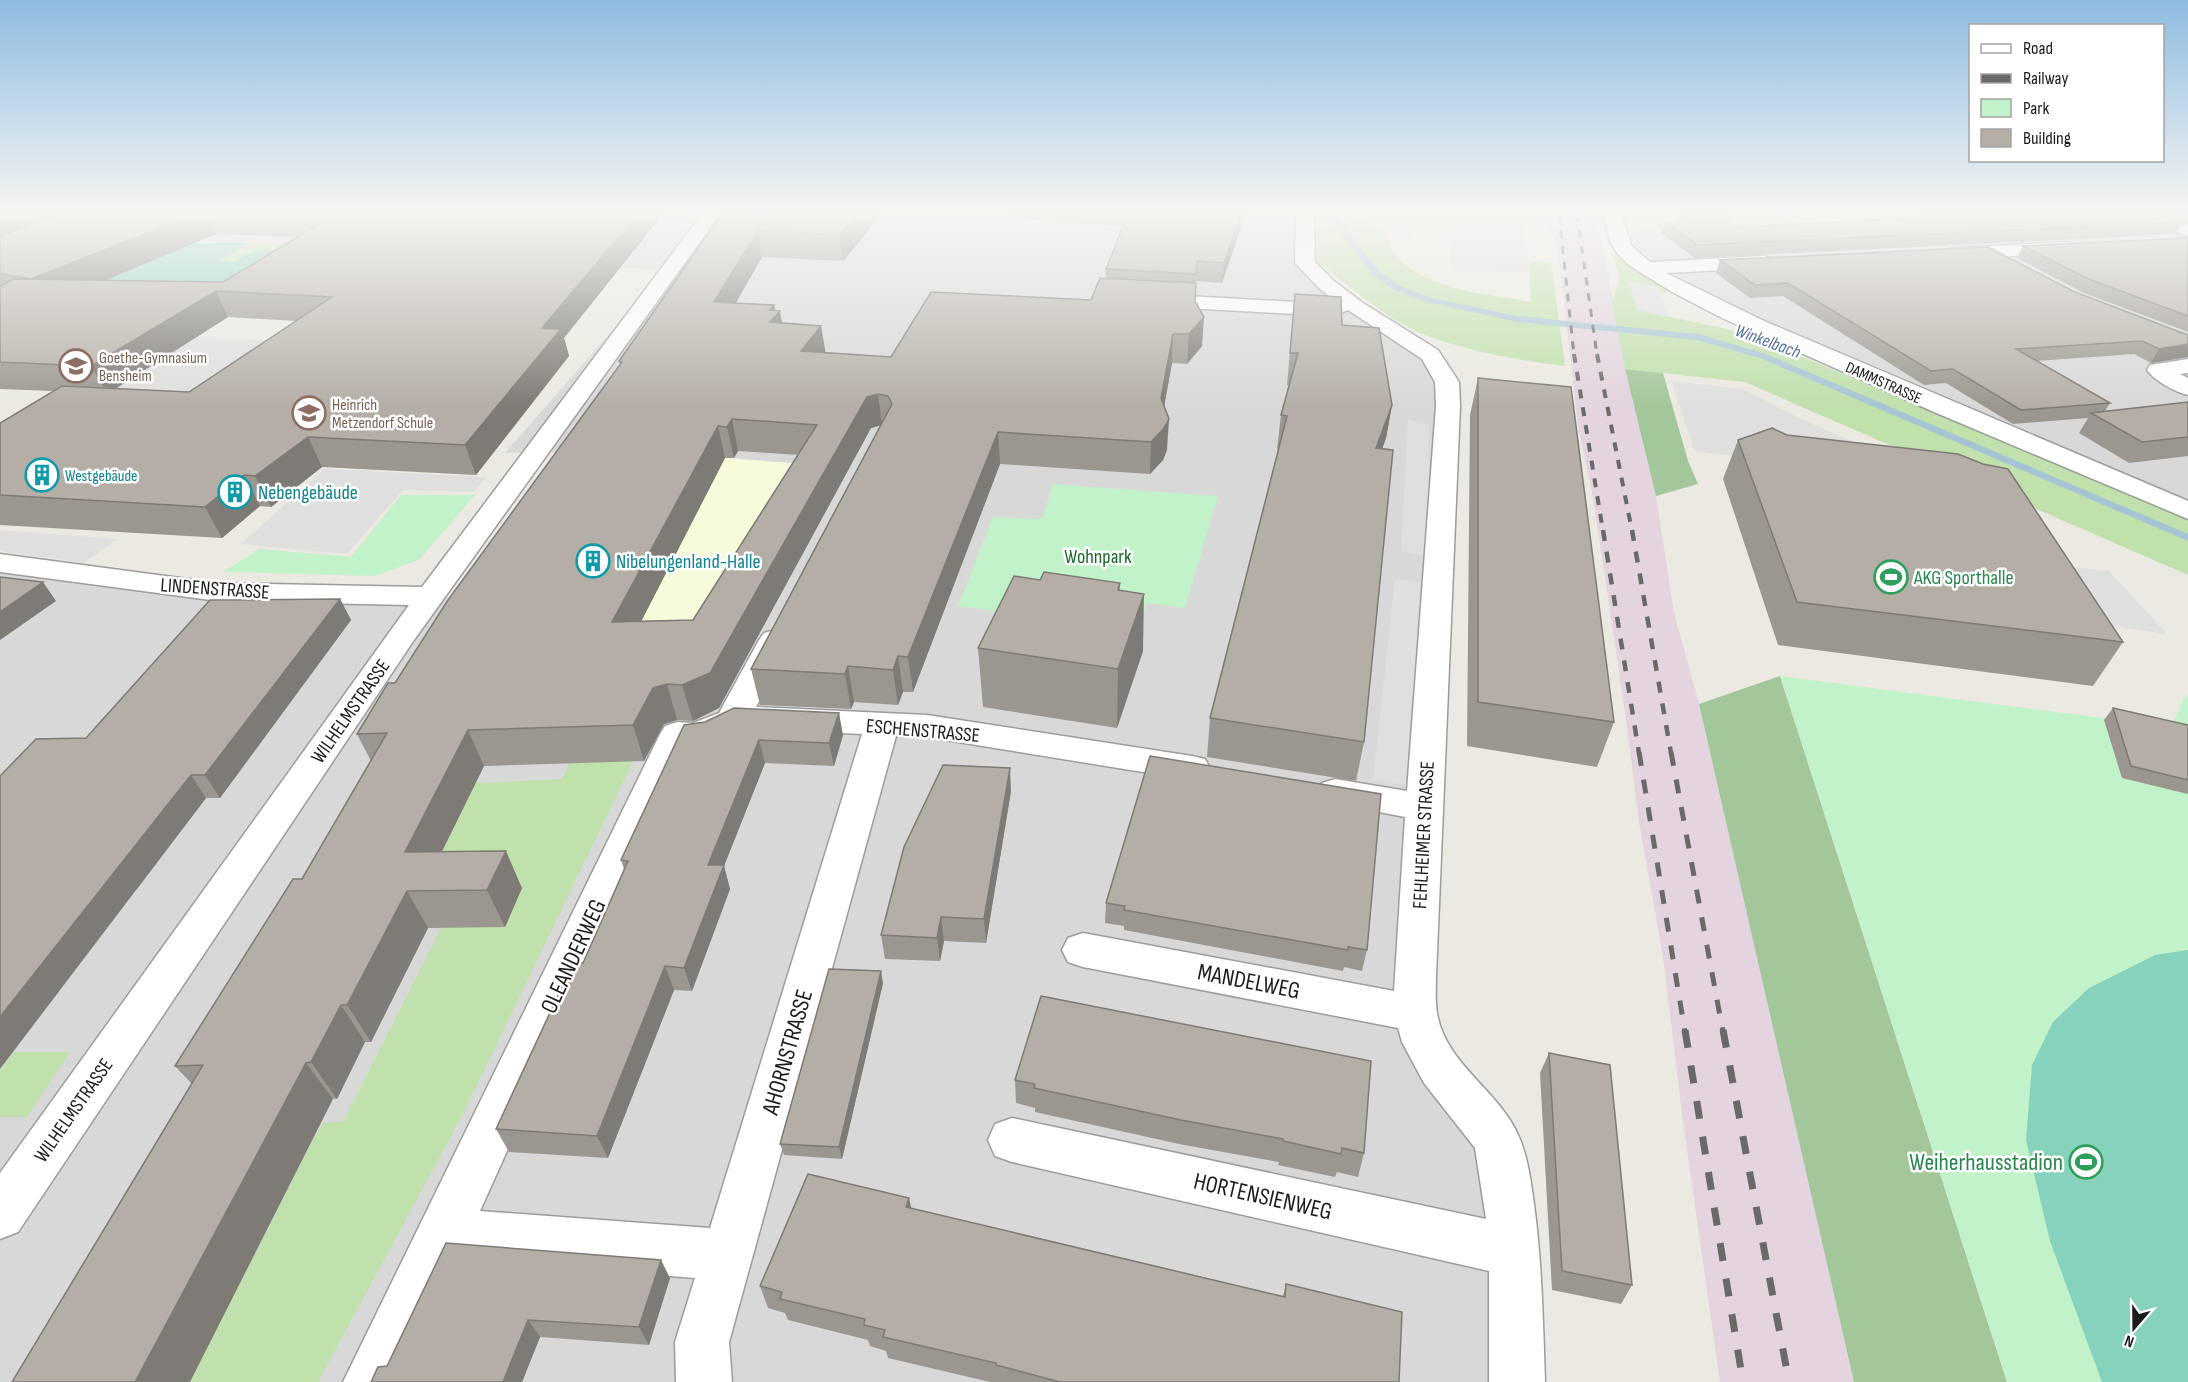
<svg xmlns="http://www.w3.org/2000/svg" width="2188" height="1382" font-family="'Sofia Sans Condensed',sans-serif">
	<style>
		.residential { fill: #d9d8d8 }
		.industrial { fill: #e3d4df }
		.education { fill: #f7fadb }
		.farmland { fill: #e4e8ce }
		.grass { fill: #c0e0ac }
		.forest { fill: #a3c69a }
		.park { fill: #c2f2ca }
		.pitch { fill: #87d2bd }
		.parking { fill: #dfdfdf }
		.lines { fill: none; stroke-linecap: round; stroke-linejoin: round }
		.stream { fill: #a6c5d4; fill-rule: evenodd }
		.minor-casing { stroke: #9c9c9c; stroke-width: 3 }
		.minor { fill: #fff; fill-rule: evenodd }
		.rail-far4 { stroke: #696969; stroke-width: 3; stroke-dasharray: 8 8; stroke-linecap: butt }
		.rail-far3 { stroke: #696969; stroke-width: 4; stroke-dasharray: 9 9; stroke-linecap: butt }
		.rail-far2 { stroke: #696969; stroke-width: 4.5; stroke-dasharray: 11 11; stroke-linecap: butt }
		.rail-far1 { stroke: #696969; stroke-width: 5; stroke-dasharray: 14 14; stroke-linecap: butt }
		.rail { stroke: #696969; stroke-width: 7; stroke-dasharray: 18 18; stroke-linecap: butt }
		.wall { fill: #9b9690; fill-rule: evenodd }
		.shaded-wall { fill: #7e7a75 }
		.building { fill: #b4aea7; stroke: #7e7a75; stroke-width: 1.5; fill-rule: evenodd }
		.labels { text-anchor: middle; stroke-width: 5; stroke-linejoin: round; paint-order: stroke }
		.far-education-label { font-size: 16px; fill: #785e54; stroke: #fff; text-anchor: start }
		.far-street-label { font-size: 16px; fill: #1b1b1b; stroke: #fff }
		.far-culture-label { font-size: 16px; fill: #0d838f; stroke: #fff; text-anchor: start }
		.far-water-label { font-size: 18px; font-style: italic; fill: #53719e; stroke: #fff }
		.culture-label { font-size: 20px; fill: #0d838f; stroke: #fff; text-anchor: start }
		.park-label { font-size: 20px; fill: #176a27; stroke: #fff }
		.leisure-label { font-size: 20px; fill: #27864d; stroke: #fff; text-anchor: start }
		.street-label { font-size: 20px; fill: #1b1b1b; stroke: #fff }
		.near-street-label { font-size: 24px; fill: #1b1b1b; stroke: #fff }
		.near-leisure-label { font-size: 24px; fill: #27864d; stroke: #fff; text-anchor: end }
	</style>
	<rect width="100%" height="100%" fill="#ebe9e1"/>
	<!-- residential -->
	<g class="residential">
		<path d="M113,214H1302L1306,262L1365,310L1436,353L1447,413L1400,972L1493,1176L1502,1382H0V569L215,595L457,598L559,452L505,453L666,269L353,266L200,240Z"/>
		<path d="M1965,214H2188V500L1683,284L1640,250L1624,231Z"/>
	</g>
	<!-- industrial -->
	<path class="industrial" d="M1544,214H1595L1606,262L1625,369L1656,496L1674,613L1699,704L1854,1382H1720L1683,1121L1663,957L1639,822L1626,719L1593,497L1578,426L1557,242L1545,224Z"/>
	<!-- education -->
	<path class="education" d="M664,453L818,465L709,644L457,598Z"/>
	<!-- farmland -->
	<path class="farmland" d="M1619,214H1965L1624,231Z"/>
	<!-- grass -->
	<g class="grass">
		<path d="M1362,222L1380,226C1387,237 1394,257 1405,265C1440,291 1490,295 1532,302L1529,283L1531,261L1551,263L1565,366C1517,360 1471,352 1425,335C1391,322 1347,285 1318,262L1315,226Z"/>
		<path d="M249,243L375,248L357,260L270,249L250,253L237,262L218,261Z"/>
		<path d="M1612,253L1647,268L1683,289L1660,293L1658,286L1637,310L1727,329L1762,340L2188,518V575L1745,382L1625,369L1612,302L1620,278Z"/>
		<path d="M664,697L464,1112L318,1382H190L303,1157L323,1123L343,1122L455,901L427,883L475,783L562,779L569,763Z"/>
		<path d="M14,1052H70L27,1117H0V1070Z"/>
	</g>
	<!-- forest -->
	<g class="forest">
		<path d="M1625,369L1663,373L1688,461L1698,484L1656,496Z"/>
		<path d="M1780,676L2007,1382H1854L1699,704Z"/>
	</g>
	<!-- park -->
	<g class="park">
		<path d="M1053,484L1218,496L1185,608L1147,603L1138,631L958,606L993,517L1042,519Z"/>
		<path d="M401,495H475L420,559L375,576L223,572L259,549L351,557Z"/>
		<path d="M1780,676L2171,727L2184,698L2188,695V1382H2007Z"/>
	</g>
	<!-- pitch -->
	<g class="pitch">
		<path d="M194,243H249L219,261L236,262C246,251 265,248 280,250L263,290L0,298Z"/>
		<path d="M2188,950V1382H2102L2050,1241L2026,1140L2032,1065L2053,1022L2089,988L2155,955Z"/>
	</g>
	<!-- parking -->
	<g class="parking">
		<path d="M1373,214H1398L1415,240L1387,238Z"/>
		<path d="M1449,214H1522L1530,274L1451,269Z"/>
		<path d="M1629,282L1658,286L1668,317L1637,310Z"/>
		<path d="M197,337L311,342L207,417L107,394Z"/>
		<path d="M1671,381L1743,389L1797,417L1941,481L1695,451Z"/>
		<path d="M1408,420L1429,424L1428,556L1401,551Z"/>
		<path d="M324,469L486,477L474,492L403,490L347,554L241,544Z"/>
		<path d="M0,530L117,539L84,563L0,551Z"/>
		<path d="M2030,563L2109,571L2167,634L2065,620Z"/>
		<path d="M1395,579L1428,584L1412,786L1373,780Z"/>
	</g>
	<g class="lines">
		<!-- stream -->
		<path class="stream" d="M1334,221H1340L1379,271L1400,286L1432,298L1517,316L1698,334L1766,354L2188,534V541L1760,358L1697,340L1517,322L1427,302L1394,290L1373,275L1334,225Z"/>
		<defs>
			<g id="minor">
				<path d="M702,214H720L414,640L18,1232L0,1239V1173L409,605L218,601L0,572V554L218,583L422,587Z"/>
				<path d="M1296,214H1314L1315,262L1334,281L1363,303L1438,350L1459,382L1460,406L1436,976C1436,988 1435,1001 1437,1013C1445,1064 1500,1091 1519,1137C1528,1158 1531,1182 1534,1204C1542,1263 1543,1322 1545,1382H1489V1271L1012,1162L995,1156L988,1140L995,1124L1012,1118L1486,1219L1475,1148L1424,1083L1402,1042L1398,1028L1083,967L1068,962L1062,950L1068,938L1083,933L1394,991L1405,817L1322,801L1317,792L1322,783L1335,779L1407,791L1436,406L1435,382L1422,359L1348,310L1339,314L1314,315L1151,306L1144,304L1141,300L1144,296L1151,294L1314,303L1336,302L1320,289L1295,263Z"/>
				<path d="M1603,214H1621L1631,245L1650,262L1764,256L1771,258L1774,262L1771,266L1764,268L1666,273L1762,320L2188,501V519L1934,412L1722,318L1672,292L1630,266L1617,253L1610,241Z"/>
				<path d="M2134,214H2160L2188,225V236L2137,218Z"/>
				<path d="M2066,242L2073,244L2075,248L2073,252L1953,260L1946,258L1944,254L1946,250L1953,248Z"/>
				<path d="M2188,359V373L2180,374L2188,378V395C2175,392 2155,381 2147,370L2150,365Z"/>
				<path d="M775,630L786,633L791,640L756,707L927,715L1192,756L1205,759L1210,768L1205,777L1192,780L927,737L896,736L729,1342L732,1382H676L675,1342L695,1278L458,1259L400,1382H343L660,734L665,726L677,722L693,723L719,713L759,640L764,633ZM735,728L862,734L710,1228L480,1211L689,746C703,747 726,740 735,728Z"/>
			</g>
		</defs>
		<!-- minor casing -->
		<use href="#minor" class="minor-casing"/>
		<!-- minor -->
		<use href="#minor" class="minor"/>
		<!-- rail-far4 -->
		<g class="rail-far4">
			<path d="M1559,214L1574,355"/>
			<path d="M1577,214L1597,355"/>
		</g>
		<!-- rail-far3 -->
		<g class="rail-far3">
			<path d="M1574,354L1603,531"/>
			<path d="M1597,354L1632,531"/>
		</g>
		<!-- rail-far2 -->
		<g class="rail-far2">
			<path d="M1603,530L1639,753"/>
			<path d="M1632,530L1671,753"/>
		</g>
		<!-- rail-far1 -->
		<g class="rail-far1">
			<path d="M1639,752L1685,1032"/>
			<path d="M1671,752L1723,1032"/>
		</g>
		<!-- rail -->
		<g class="rail">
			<path d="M1685,1030L1743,1382"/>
			<path d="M1723,1030L1789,1382"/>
		</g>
	</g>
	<!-- wall -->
	<g class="wall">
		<path d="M0,214H661L659,219L564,338L569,356L476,475L322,467L271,507L260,506L222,538L0,525V423L53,391L0,389ZM216,234L297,237L223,282L104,281ZM228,317L296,321L189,392L115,389Z"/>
		<path d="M722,214H882L843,261L762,257L736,303L774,305L775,311L782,323L825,353L891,357L1091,300L1106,278V269L1124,226L1004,218V214H1245L1243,222L1222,283L1196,281L1195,301L1202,346L1187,364L1172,363L1164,406L1167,450L1163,460L1150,474L1000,464L913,692H903L898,705L854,702L851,709L760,705L751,669L881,425L871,428L719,708L693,721L677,720L664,724L644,761L484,766L442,851L522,888L505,927L428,928L371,1042H365L337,1099L192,1084L175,1066L302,879L371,761L357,734L395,683L620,365L619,361ZM738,451L798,455L693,620L641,621L725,458H734Z"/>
		<path d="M1675,214H1727L1737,227L1927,218L1920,214H2159L2183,222L2176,234L1695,258L1661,233L1665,222L1679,221Z"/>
		<path d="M2166,214H2188V223Z"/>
		<path d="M2188,238V332L2084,293L2017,258L2023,246Z"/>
		<path d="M1720,260L2075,292L2188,335V357L2151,363L2134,354L2036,361L2110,403L2105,411L2188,402V456L2129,463L2079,433L2088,418L2013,424L1946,383L1924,385L1783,296L1750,298L1716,273Z"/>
		<path d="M1295,294L1342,325L1392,405L1386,438L1382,449L1364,742L1356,781L1207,757L1210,718L1278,449H1277L1281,415L1289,385H1287Z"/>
		<path d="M1478,378L1614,722L1597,767L1467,746L1470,415Z"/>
		<path d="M1738,440L2123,642L2093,686L1778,645L1723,479Z"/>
		<path d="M1040,580L1120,583V590L1143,651L1117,728L983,707L978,648Z"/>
		<path d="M340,599L351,620L220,798H206L137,889L86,738Z"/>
		<path d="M2113,708L2188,725V794L2122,778L2104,720Z"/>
		<path d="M705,722L843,735L834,766L765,763L724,866L730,889L692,991L674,990L608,1158L509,1152L496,1129L583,963L624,869L621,860Z"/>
		<path d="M1011,791L986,943L944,941L940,961L885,959L881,935Z"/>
		<path d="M1106,903L1367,950L1362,971L1344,967L1343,971L1124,930V926L1105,923Z"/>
		<path d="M883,983L842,1159L784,1155L780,1144Z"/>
		<path d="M1549,1053L1632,1285L1621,1304L1552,1290L1540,1073Z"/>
		<path d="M1015,1080L1364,1153L1358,1177L1337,1172L1335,1177L1278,1165L1279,1162L1179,1144L1035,1112V1108L1016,1103Z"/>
		<path d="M911,1208L1283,1296L1286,1284L1399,1382H990L888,1358L886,1351L870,1346L868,1340L788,1320L785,1313L768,1308L760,1286Z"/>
		<path d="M446,1243L670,1278L649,1345L540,1337L522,1382H371L387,1366Z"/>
	</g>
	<!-- shaded-wall -->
	<g class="shaded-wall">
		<path d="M14,214H91L0,249V219Z"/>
		<path d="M195,214H207L216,234L45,305L31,279Z"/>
		<path d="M638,214H661L659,219L564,338L569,356L476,475L465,445L542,328Z"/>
		<path d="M857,214H882L843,261L839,235Z"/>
		<path d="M1241,214H1245L1243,222L1222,283L1224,263Z"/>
		<path d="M758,230L762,257L720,330L714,302Z"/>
		<path d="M216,291L228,317L107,394L91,366Z"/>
		<path d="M774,305L776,315L780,311L785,340L770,322V310Z"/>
		<path d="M1204,317L1202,346L1187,364L1189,334Z"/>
		<path d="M821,326L826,355L801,351Z"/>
		<path d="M1173,334L1172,363L1160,429L1161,398Z"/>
		<path d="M2188,344V357L2151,363L2159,349Z"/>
		<path d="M878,394L882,425L871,428L719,708L693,721L682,685L867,397Z"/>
		<path d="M1392,405L1386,438L1370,483L1376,448Z"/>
		<path d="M732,419L738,451L734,458L727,427Z"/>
		<path d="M1169,419L1167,450L1163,460L1150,474L1151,442Z"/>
		<path d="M718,426L725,458L623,657L612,622Z"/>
		<path d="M998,432L1000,464L913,692L908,657Z"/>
		<path d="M308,437L322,467L271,507L255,476Z"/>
		<path d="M244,475L260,506L222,538L205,507Z"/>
		<path d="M43,582L56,601L0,640V612Z"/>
		<path d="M1144,594L1143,651L1117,728L1118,669Z"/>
		<path d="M340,599L351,620L220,798L205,775Z"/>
		<path d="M898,656L903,692L898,705L893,670Z"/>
		<path d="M848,666L854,702L851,709L845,674Z"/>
		<path d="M667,684L677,720L664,724L644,761L633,725L653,688Z"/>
		<path d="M839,713L843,735L834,766L829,743Z"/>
		<path d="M468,730L484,766L424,888L405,852Z"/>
		<path d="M759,740L765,763L724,866L730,889L692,991L684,968L708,865Z"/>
		<path d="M1010,768L1011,791L986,943L984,919Z"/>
		<path d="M191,775L206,798L0,1069V1017Z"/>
		<path d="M506,851L522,888L505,927L487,890Z"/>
		<path d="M407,891L428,928L371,1042L347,1005Z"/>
		<path d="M941,917L944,941L940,961L937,938Z"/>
		<path d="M665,966L674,990L608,1158L597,1136Z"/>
		<path d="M881,971L883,983L842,1159L839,1147Z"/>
		<path d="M341,1005L365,1042L337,1099L311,1062Z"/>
		<path d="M306,1063L333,1099L190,1382H135Z"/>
		<path d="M909,1198L914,1221L906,1207Z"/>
		<path d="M661,1260L670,1278L649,1345L639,1327Z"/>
		<path d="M528,1320L540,1337L522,1382H503Z"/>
	</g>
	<!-- building -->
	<g class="building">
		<path d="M0,214H14L0,219Z"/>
		<path d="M60,214H195L31,279L0,274V236Z"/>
		<path d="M325,214H638L542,328L561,329L465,445L308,437L255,476L244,475L205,507L0,495V423L62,386L189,392L332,297L216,291L91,366L0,362V286L14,279L223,282L334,215Z"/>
		<path d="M722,214H857L839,235L758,230L714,302L774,305L770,310L780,311L770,322L821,326L801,351L891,357L931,292L1091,300L1100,278L1196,283L1195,301L1204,317L1189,334H1173L1161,398L1169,419L1164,428L1151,442L998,432L908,657L898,656L893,670L848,666L845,674L751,669L892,404L888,396L878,394L867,397L710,673L682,685L667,684L653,688L633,725L468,730L405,852L506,851L487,890L407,891L347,1005H341L311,1062L306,1063L135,1382H12L203,1065L175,1066L293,879H302L387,733L357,734L388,683H395L448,600L622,362L619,361ZM732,419L817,425L693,620L612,622L718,426L727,427Z"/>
		<path d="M1128,214H1241L1224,263L1197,261L1196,274L1106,269Z"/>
		<path d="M1686,214H1727L1737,227L1934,217L1928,214H2159L2183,222L1698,245L1665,222L1690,220Z"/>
		<path d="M2188,238V316L2091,280L2023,246Z"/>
		<path d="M1988,247L2075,292L2188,335V344L2159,349L2142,341L2016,349L2110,403L2021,410L1953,369L1931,371L1788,283L1755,285L1720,260Z"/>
		<path d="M1295,294L1341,297L1342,325L1379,328L1392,405L1376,448L1393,450L1364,742L1210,718L1287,416L1281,415L1298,353H1290Z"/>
		<path d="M1478,378L1571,387L1614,722L1478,702Z"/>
		<path d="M2188,402V437L2142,442L2091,413Z"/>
		<path d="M1772,428L1787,435L1958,454L1983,464L2008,469L2123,642L1797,602L1738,440Z"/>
		<path d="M1044,572L1120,583L1118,590L1144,594L1118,669L978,648L1014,576L1040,580Z"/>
		<path d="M0,577L43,582L0,612Z"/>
		<path d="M340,599L205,775H191L0,1017V776L36,739L86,738L210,600Z"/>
		<path d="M734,708L839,713L829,743L759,740L708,865H724L684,968L665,966L597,1136L496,1129L573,963H583L628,861L621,860L684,725L705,722Z"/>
		<path d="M2113,708L2188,725V780L2131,766Z"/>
		<path d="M1150,756L1381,794L1367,950L1348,947V950L1124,910L1125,906L1106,903Z"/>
		<path d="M943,765L1010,768L984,919L941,917L937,938L881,935L904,847Z"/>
		<path d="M829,969L881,971L839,1147L780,1144Z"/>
		<path d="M1041,996L1371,1061L1364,1153L1342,1148L1341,1154L1283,1141V1139L1181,1120L1034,1088L1035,1084L1015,1080Z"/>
		<path d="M1549,1053L1610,1065L1632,1285L1562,1271Z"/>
		<path d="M808,1174L909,1198L906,1207L1285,1297L1286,1284L1402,1312L1399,1382H1060L996,1365V1363L883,1337L885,1330L864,1325L865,1319L780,1299L782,1292L760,1286Z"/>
		<path d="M446,1243L661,1260L639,1327L528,1320L503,1382H371L378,1367L387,1366Z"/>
	</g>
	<!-- sky -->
	<linearGradient id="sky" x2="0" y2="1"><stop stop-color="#8dbbe0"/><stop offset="0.52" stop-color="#f6f5f2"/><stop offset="1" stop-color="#f6f5f2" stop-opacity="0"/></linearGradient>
	<rect width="2188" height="408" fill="url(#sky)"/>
	<!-- icons -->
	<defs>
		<symbol id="school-ring" viewBox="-11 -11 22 22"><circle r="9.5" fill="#fff" stroke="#8d6e63" stroke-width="1.5"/><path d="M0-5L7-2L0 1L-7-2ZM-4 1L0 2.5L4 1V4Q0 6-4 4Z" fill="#8d6e63"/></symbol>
		<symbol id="building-ring" viewBox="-11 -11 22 22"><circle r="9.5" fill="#fff" stroke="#0f9aa8" stroke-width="1.5"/><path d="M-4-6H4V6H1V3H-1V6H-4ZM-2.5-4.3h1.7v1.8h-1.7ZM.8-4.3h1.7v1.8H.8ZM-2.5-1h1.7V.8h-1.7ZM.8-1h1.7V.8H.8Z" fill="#0f9aa8"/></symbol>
		<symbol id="stadium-ring" viewBox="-11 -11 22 22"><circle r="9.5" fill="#fff" stroke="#2e9e5b" stroke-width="1.5"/><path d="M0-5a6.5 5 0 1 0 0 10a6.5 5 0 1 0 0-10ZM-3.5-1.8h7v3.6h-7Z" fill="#2e9e5b"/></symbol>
	</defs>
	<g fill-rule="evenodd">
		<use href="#school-ring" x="57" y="347" width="38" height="38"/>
		<use href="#school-ring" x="290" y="394" width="38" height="38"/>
		<use href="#building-ring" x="23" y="456" width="38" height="38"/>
		<use href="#building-ring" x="216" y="473" width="38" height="38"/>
		<use href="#building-ring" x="574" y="542" width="38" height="38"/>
		<use href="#stadium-ring" x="1872" y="558" width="38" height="38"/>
		<use href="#stadium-ring" x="2067" y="1143" width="38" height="38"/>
	</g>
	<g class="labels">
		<!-- far-education labels -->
		<g class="far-education-label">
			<text x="99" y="363">Goethe-Gymnasium<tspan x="99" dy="18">Bensheim</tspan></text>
			<text x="332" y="410">Heinrich<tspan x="332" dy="18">Metzendorf Schule</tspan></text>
		</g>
		<!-- far-street labels -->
		<g class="far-street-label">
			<text transform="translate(1884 382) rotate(24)" y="6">DAMMSTRASSE</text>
		</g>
		<!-- far-culture labels -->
		<g class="far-culture-label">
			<text x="65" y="481">Westgebäude</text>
		</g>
		<!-- far-water labels -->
		<g class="far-water-label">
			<text transform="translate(1768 341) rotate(20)" y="6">Winkelbach</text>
		</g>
		<!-- culture labels -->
		<g class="culture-label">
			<text x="258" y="499">Nebengebäude</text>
			<text x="616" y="568">Nibelungenland-Halle</text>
		</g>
		<!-- park labels -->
		<g class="park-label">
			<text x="1098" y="563">Wohnpark</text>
		</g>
		<!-- leisure labels -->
		<g class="leisure-label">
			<text x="1914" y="584">AKG Sporthalle</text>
		</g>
		<!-- street labels -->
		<g class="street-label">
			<text transform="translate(215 588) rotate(4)" y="7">LINDENSTRASSE</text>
			<text transform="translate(350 711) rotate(-55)" y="7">WILHELMSTRASSE</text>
			<text transform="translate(923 730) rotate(5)" y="7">ESCHENSTRASSE</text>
			<text transform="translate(1423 835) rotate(-87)" y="7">FEHLHEIMER STRASSE</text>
			<text transform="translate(73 1110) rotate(-55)" y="7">WILHELMSTRASSE</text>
		</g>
		<!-- near-street labels -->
		<g class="near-street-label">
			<text transform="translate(573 956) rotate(-65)" y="8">OLEANDERWEG</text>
			<text transform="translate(1249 981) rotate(11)" y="8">MANDELWEG</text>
			<text transform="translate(787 1052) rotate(-74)" y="8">AHORNSTRASSE</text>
			<text transform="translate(1263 1196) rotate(13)" y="8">HORTENSIENWEG</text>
		</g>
		<!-- near-leisure labels -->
		<g class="near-leisure-label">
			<text x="2063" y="1170">Weiherhausstadion</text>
		</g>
	</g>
	<!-- legend -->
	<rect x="1969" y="24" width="195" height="138" fill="#ffffff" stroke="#a4a4a4" stroke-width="1.5"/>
	<rect x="1981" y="44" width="30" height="9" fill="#ffffff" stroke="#a4a4a4" stroke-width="1.5"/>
	<text x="2023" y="54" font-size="18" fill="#1b1b1b">Road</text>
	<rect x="1981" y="74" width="30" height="9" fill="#696969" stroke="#a4a4a4" stroke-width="1.5"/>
	<text x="2023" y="84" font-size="18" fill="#1b1b1b">Railway</text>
	<rect x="1981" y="99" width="30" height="18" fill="#c2f2ca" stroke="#a4a4a4" stroke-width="1.5"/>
	<text x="2023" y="114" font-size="18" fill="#1b1b1b">Park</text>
	<rect x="1981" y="129" width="30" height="18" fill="#b4aea7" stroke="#a4a4a4" stroke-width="1.5"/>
	<text x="2023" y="144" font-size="18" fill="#1b1b1b">Building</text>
	<!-- north arrow -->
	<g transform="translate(2134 1328) rotate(200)" stroke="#ffffff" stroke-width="4.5" paint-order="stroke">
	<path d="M0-4.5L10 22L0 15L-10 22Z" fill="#1b1b1b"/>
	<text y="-9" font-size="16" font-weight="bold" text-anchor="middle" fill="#1b1b1b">N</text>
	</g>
</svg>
